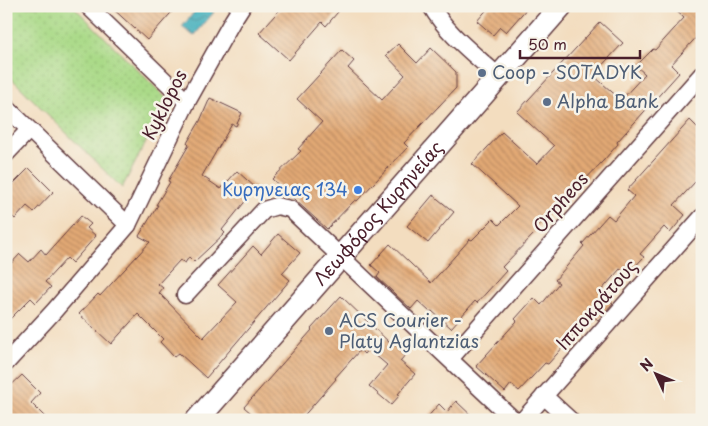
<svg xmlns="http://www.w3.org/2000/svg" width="708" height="426" font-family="'Playpen Sans',sans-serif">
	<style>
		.green { fill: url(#green-dots); stroke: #7a7c5a }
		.water { fill: url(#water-waves); stroke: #446673 }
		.building { fill: url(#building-back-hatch) }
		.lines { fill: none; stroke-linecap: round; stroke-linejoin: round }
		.minor-casing { stroke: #633c41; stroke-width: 19 }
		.secondary-casing { stroke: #633c41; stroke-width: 25 }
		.minor { stroke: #fff; stroke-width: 16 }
		.secondary { stroke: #fff; stroke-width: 22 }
		.service-dot { fill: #5c6f8a; stroke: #f7f3e8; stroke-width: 2 }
		.shop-dot { fill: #3f7fe0; stroke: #f7f3e8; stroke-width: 2 }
		.labels { text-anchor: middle; stroke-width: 5; stroke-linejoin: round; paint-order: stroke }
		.service-label { font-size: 18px; fill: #4e5e75; stroke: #f7f3e8; text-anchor: start }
		.street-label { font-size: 18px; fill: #4a1f2b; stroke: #f7f3e8 }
		.shop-label { font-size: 18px; fill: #366cbe; stroke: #f7f3e8; text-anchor: end }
	</style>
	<defs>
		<pattern id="green-dots" width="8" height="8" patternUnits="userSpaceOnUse" patternTransform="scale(1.25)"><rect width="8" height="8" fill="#aada88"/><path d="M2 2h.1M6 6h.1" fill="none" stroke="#94bb76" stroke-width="1.8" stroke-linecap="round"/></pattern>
		<pattern id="water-waves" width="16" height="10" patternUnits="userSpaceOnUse" patternTransform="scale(1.25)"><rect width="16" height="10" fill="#3eadbb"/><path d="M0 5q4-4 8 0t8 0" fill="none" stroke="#368c98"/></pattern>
		<pattern id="building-back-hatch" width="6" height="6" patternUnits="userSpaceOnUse" patternTransform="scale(1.25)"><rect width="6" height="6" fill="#e2a975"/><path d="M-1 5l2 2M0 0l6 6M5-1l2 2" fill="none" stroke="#b98960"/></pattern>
	</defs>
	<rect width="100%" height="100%" fill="#f7f3e8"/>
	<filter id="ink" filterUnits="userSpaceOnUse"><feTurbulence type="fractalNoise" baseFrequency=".02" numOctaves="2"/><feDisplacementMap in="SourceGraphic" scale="10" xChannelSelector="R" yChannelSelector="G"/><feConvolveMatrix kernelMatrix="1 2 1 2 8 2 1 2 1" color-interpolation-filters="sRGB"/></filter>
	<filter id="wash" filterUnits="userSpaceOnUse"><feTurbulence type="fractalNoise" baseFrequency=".0096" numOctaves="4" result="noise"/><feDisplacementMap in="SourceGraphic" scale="20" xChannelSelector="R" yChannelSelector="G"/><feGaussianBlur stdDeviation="1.12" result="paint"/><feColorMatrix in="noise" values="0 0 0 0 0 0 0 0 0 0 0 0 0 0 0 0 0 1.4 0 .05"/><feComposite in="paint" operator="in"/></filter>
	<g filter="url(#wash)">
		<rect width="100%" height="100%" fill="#f3ddbf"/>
		<!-- green -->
		<path class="green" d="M6,6H73L168,100L122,188L6,73Z"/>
		<!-- water -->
		<path class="water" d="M199,6H207L214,12L194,36L182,27Z"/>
		<g id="blocks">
			<!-- building -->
			<g class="building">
				<path d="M110,6H177L147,40Z"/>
				<path d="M283,6H343L326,26L322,22L289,60L259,33Z"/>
				<path d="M490,6H529L506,32L500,27L493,35L477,21Z"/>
				<path d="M671,6H702V31L671,65L679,73L617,142L618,144L604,160L578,187L576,185L534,230L536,232L502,267L506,271L477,303L475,301L451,328L432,311L430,312L418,301L411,309L377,277L380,273L371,265L390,244L431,283L470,239L472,240L493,219L499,225L518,206L472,164L502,132L537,164L554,146L517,112L600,22L623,43L593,75L621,100L645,74L636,66L653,49L655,50L684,18Z"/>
				<path d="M398,44L417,63L431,48L456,72V88L404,143L408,147L357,201L355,200L327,229L272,179L301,151L298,149L322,122L297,99L342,50L354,61L348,68L382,100L405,75L386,55Z"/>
				<path d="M210,98L242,113L236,126L232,124L202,176L221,189L237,171L256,188L222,230L225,233L194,262L189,257L185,263L180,260L158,284L163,288L159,293L203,338L237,302L218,285L253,246L261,254L278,234L300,253L282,273L290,280L206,378L179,353L174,357L160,342L163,339L138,314L111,344L79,314L98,294L100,296L150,242L139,236L158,205H156L170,182L168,181L189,145L187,143L200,121Z"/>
				<path d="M690,120L702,132V188L695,182L674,205L685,215L670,233L664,227L640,254L644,257L627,275L620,269L600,292L613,303L598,320L592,315L548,364L545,363L519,391L511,384L505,392L476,366L517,321L515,319L534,298L541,305L559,283L555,280L584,246L582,244L608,215L614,220L634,196L627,190Z"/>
				<path d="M29,168L53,192L34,212L27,206L15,219L6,211V191Z"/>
				<path d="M433,195L454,212L428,243L407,226Z"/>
				<path d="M81,216L91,224L87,228L96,236L72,263L67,258L45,282L51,287L36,303L31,298L6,323V269L20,254L29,262L41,249L46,255Z"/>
				<path d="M341,296L393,346L395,344L407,353L400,361L415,374L398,394L400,395L391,405L369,386L387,365L368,349L364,354L360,350L335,378L336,379L300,420H259L244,407L312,330L311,329Z"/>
				<path d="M22,375L40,393L31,403L48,420H6V390Z"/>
				<path d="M456,401L476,420H425L439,404L447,412Z"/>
			</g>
		</g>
	</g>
	<g filter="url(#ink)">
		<use href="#blocks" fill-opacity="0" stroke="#633c41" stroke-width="1"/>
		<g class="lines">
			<defs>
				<g id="minor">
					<path d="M88,6L187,102"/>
					<path d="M431,6C447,34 474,54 498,76"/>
					<path d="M6,107L128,225"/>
					<path d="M6,154L29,130"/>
					<path d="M185,295L264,210L277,206L290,209L514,420"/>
					<path d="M450,359L702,74"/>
					<path d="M6,363L54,311L128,225L187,102L233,20L242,6"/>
					<path d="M544,396L570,420"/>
					<path d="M523,420L702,217"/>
				</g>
				<g id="secondary">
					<path id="s1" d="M197,420L561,6"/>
				</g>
			</defs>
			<!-- minor casing -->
			<use href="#minor" class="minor-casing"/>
			<!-- secondary casing -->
			<use href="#secondary" class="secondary-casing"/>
			<!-- minor -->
			<use href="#minor" class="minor"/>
			<!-- secondary -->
			<use href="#secondary" class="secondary"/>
		</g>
	</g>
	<!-- markers -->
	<g class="service-dot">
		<circle cx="482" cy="73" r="5"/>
		<circle cx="547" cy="102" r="5"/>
		<circle cx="329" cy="331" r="5"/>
	</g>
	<circle class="shop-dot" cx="358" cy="190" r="5"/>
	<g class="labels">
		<!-- service labels -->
		<g class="service-label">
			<text x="492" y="79">Coop - SOTADYK</text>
			<text x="557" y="108">Alpha Bank</text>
			<text x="339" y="327">ACS Courier -<tspan x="339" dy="21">Platy Aglantzias</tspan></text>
		</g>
		<!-- street labels -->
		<g class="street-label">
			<text transform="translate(165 105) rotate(-63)" y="6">Kyklopos</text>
			<text transform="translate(561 203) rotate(-49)" y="6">Orpheos</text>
			<text dy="6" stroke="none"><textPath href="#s1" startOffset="275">Λεωφόρος Κυρηνείας</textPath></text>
			<text transform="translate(597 305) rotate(-49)" y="6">Ιπποκράτους</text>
		</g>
		<!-- shop labels -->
		<g class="shop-label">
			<text x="348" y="196">Κυρηνειας 134</text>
		</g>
	</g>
	<!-- margin -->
	<rect width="708" height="426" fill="none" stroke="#f7f3e8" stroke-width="25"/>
	<!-- north arrow -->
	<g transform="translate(656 374) rotate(314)" stroke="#f7f3e8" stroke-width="4" paint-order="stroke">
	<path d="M0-4L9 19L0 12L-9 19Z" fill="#4a1f2b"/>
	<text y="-8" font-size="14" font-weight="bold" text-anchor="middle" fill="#4a1f2b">N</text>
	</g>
	<!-- scale -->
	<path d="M520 50v8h120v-8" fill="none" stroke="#4a1f2b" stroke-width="2.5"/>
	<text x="528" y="50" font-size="15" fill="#4a1f2b" stroke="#f7f3e8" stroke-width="4" paint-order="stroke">50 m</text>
</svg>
